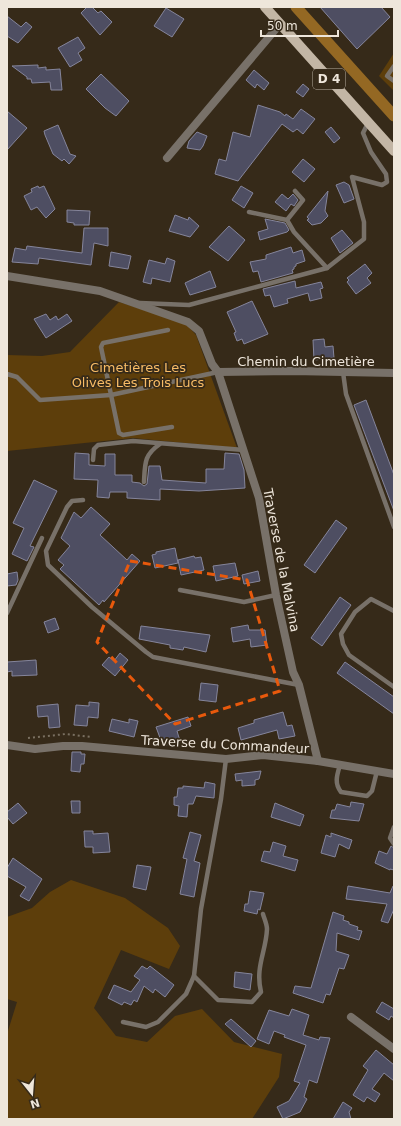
<svg xmlns="http://www.w3.org/2000/svg" width="401" height="1126" font-family="'DejaVu Sans',sans-serif">
	<style>
		.green { fill: #5d3e0b }
		.lines { fill: none; stroke-linecap: round; stroke-linejoin: round }
		.canal { stroke: #946823; stroke-width: 11 }
		.building { fill: #4e4e62; stroke: #85859b }
		.path { stroke: #7a7061; stroke-width: 2; stroke-dasharray: 2 3; stroke-linecap: butt }
		.service { stroke: #787169; stroke-width: 4.5 }
		.minor { stroke: #787169; stroke-width: 8 }
		.primary { stroke: #c3b6a5; stroke-width: 10 }
		.marked { fill: none; stroke: #e8590c; stroke-width: 3; stroke-dasharray: 8 5; stroke-linejoin: round }
		.labels { text-anchor: middle; stroke-width: 3.5; stroke-linejoin: round; paint-order: stroke }
		.shield { fill: #362a19; stroke: #b7aea1; stroke-width: 1 }
		.shield-label { font-size: 12px; font-weight: bold; fill: #eee6db }
		.street-label { font-size: 13px; fill: #eee6db; stroke: #362a19 }
		.park-label { font-size: 13px; fill: #f8bc66; stroke: #362a19 }
	</style>
	<rect width="100%" height="100%" fill="#362a19"/>
	<!-- green -->
	<g class="green">
		<path d="M394,53V91L379,76Z"/>
		<path d="M119,302L185,323L196,335L237,448L133,438L7,451V355L42,356L70,352Z"/>
		<path d="M71,880L125,898L168,928L180,946L169,969L121,950L94,1008L116,1036L147,1042L175,1016L202,1009L234,1042L282,1054L279,1077L252,1119H7V1034L17,1002L7,999V917L32,908L50,892Z"/>
	</g>
	<g class="lines">
		<!-- canal -->
		<path class="canal" d="M296,7L394,116"/>
	</g>
	<!-- building -->
	<g class="building">
		<path d="M87,7H92L98,13L101,11L112,22L100,35L81,13Z"/>
		<path d="M320,7H381L390,17L357,49Z"/>
		<path d="M166,8L184,19L172,37L154,26Z"/>
		<path d="M7,16L21,27L26,22L32,27L18,43L7,36Z"/>
		<path d="M78,37L85,48L78,53L82,60L70,67L58,48Z"/>
		<path d="M38,65V68L46,67V70L60,69L62,90H51L50,82L32,83L31,79H27V77L12,66Z"/>
		<path d="M254,70L269,83L264,90L257,84L255,88L246,80Z"/>
		<path d="M101,74L129,101L116,116L105,108L86,89Z"/>
		<path d="M303,84L309,89L303,97L296,92Z"/>
		<path d="M258,105L280,112L285,116L286,114L293,119L301,109L315,119L303,134L297,129L293,132L282,124L238,181L215,174L219,159L226,161L233,132L250,137Z"/>
		<path d="M7,111L27,128L7,150Z"/>
		<path d="M58,125L70,154L76,156L69,164L64,159L62,161L53,154L45,135L44,131Z"/>
		<path d="M331,127L340,138L334,143L325,132Z"/>
		<path d="M197,132L207,136L203,146L200,150L187,148L189,141Z"/>
		<path d="M303,159L315,169L304,182L292,172Z"/>
		<path d="M344,182L349,185L354,199L344,203L336,185Z"/>
		<path d="M38,186L39,188L44,186L55,209L46,218L37,207L31,210L24,196L32,192L31,189Z"/>
		<path d="M241,186L253,193L244,208L232,200Z"/>
		<path d="M328,191L325,211L328,216L321,223L312,225L307,220L309,219L307,217Z"/>
		<path d="M282,194L288,199L293,194L298,200L294,206L291,204L286,211L275,202Z"/>
		<path d="M67,210L90,211L89,225H74V223L67,222Z"/>
		<path d="M175,215L188,220L189,217L199,226L190,237L169,231Z"/>
		<path d="M265,219L285,223L289,230L287,232L260,240L258,232L268,229Z"/>
		<path d="M229,226L245,240L228,261L209,247Z"/>
		<path d="M84,228H108V246L94,243L91,265L39,258L38,264L12,262L15,248L26,250L27,246L82,253Z"/>
		<path d="M342,230L353,243L340,253L331,238Z"/>
		<path d="M291,247L293,253L302,250L305,261L296,264V266L294,267V269L292,270L293,273L261,282L258,271L253,272L250,262L266,259V255Z"/>
		<path d="M111,252L131,256L128,269L109,266Z"/>
		<path d="M167,258L175,261L170,282L152,278L151,284L143,282L149,260L165,264Z"/>
		<path d="M365,264L372,273L367,278L371,283L356,294L347,282L349,280L347,278Z"/>
		<path d="M210,271L216,287L190,295L185,283Z"/>
		<path d="M295,281L296,288L321,282L323,288L320,289L322,298L310,301L308,293L287,299L288,303L274,307L270,295L265,296L263,289Z"/>
		<path d="M252,301L268,334L244,344L242,339L237,341L234,333L236,332L227,312Z"/>
		<path d="M46,314L50,320L56,316L58,320L67,314L72,321L46,338L34,319Z"/>
		<path d="M324,339L325,347L333,346L334,358L314,360L313,340Z"/>
		<path d="M366,400L394,475V511L354,405Z"/>
		<path d="M75,453L89,454V465L105,466V454H115V475H132V482L140,483L144,486L147,484L149,466H160L162,480L206,483V469H224L225,453L239,454L244,470L245,488L199,491L160,489V500L127,498V492H110L109,498L97,497L98,480L74,479Z"/>
		<path d="M34,480L57,491L30,546L34,547L27,561L12,554L24,528L13,523Z"/>
		<path d="M91,507L110,524L100,535L127,560L132,554L140,561L104,602L103,600L99,605L60,569L64,565L58,560L70,546L61,538L74,512L81,518Z"/>
		<path d="M336,520L347,528L315,573L304,565Z"/>
		<path d="M175,548L178,563L155,568L152,555L156,554V552Z"/>
		<path d="M194,556L195,558L201,557L204,570L181,575L178,560Z"/>
		<path d="M235,563L238,576L216,581L213,566Z"/>
		<path d="M258,571L260,581L244,584L242,575Z"/>
		<path d="M17,572L18,580L16,585L7,586V574Z"/>
		<path d="M340,597L351,605L322,646L311,638Z"/>
		<path d="M55,618L59,629L48,633L44,622Z"/>
		<path d="M248,625L249,630H265L267,645L251,647L250,639L233,642L231,628Z"/>
		<path d="M141,626L210,635L206,652L184,647L183,650L170,648V645L139,639Z"/>
		<path d="M120,653L128,660L115,676L102,665L109,657L114,661Z"/>
		<path d="M36,660L37,675L12,676V671L7,672V662Z"/>
		<path d="M345,662L394,697V714L337,673Z"/>
		<path d="M201,683L218,685L216,702L199,700Z"/>
		<path d="M89,702L99,703L98,718L88,717L87,726L74,725L76,705L89,706Z"/>
		<path d="M58,704L60,727L49,728L48,716L38,717L37,706Z"/>
		<path d="M283,712L287,726L292,725L295,736L279,739L277,730L241,740L238,728L254,723V720Z"/>
		<path d="M188,717L191,726L177,731L180,741L163,746L156,727Z"/>
		<path d="M112,719L129,723V719L138,721L134,737L109,731Z"/>
		<path d="M72,752H81V754H85L84,764H81L80,772L71,771Z"/>
		<path d="M261,771L259,779L255,780V785L242,786V780L236,781L235,774Z"/>
		<path d="M205,782L215,784L214,798L196,796L193,804H188L187,817L178,816L179,806L174,805V797H177L178,788H183V786L204,788Z"/>
		<path d="M71,801H80V813H72Z"/>
		<path d="M351,802L364,804L359,821L330,818L332,810H335L337,804L350,807Z"/>
		<path d="M18,803L27,813L13,824L7,817V812Z"/>
		<path d="M275,803L304,815L300,826L271,817Z"/>
		<path d="M84,831H93V834L108,833L110,852L93,853V847H85Z"/>
		<path d="M190,832L201,835L194,861L200,863L194,897L180,894L187,859L183,858Z"/>
		<path d="M331,833L352,840L349,849L339,844L335,857L321,853L326,835L331,837Z"/>
		<path d="M273,842L286,846L283,856L298,860L295,871L261,861L264,851L270,852Z"/>
		<path d="M391,846L394,848V870L390,869V870L375,863L379,851L387,854Z"/>
		<path d="M13,858L42,879L29,901L20,896L26,887L7,876V868Z"/>
		<path d="M137,865L151,867L146,890L133,887Z"/>
		<path d="M348,886L390,893L393,886H394V909L388,923L381,921L387,904L346,899Z"/>
		<path d="M250,891L264,893L260,910L258,909L257,914L244,911L245,904H248Z"/>
		<path d="M333,912L344,916L343,920L349,922V924L358,927L357,930L362,931L359,940L337,933L336,951L349,955L344,969L339,968L330,995L326,994L323,1003L293,993L295,986L311,988Z"/>
		<path d="M142,966L147,969L150,966L174,985L165,997L155,989L153,993L144,986L137,1002L134,1000L131,1005L124,1002L122,1005L108,998L114,985L131,992L140,980L134,976Z"/>
		<path d="M235,972L252,974L250,990L234,987Z"/>
		<path d="M382,1002L394,1009V1018L391,1016L389,1020L376,1012Z"/>
		<path d="M292,1009L309,1015L303,1035L319,1040L320,1037L330,1038L317,1083L309,1080L304,1097L307,1099L300,1112L283,1119L277,1107L289,1101L300,1083L294,1081L306,1045L284,1037L285,1035L274,1031L269,1044L257,1039L269,1010L289,1016Z"/>
		<path d="M231,1019L256,1041L251,1047L225,1024Z"/>
		<path d="M376,1050L394,1065V1081L384,1073L372,1089L380,1094L375,1102L367,1097L364,1102L353,1095L368,1070L363,1066Z"/>
		<path d="M343,1102L352,1108L349,1112L351,1119H333Z"/>
	</g>
	<g class="lines">
		<!-- path -->
		<path class="path" d="M28,738L66,734L91,737"/>
		<!-- service -->
		<g class="service">
			<path d="M394,66L387,76L394,81"/>
			<path d="M295,191L303,200L287,220L294,232L327,268L364,239V222L352,177L382,185L387,182L386,174L371,152L363,133L368,123"/>
			<path d="M249,212L287,220"/>
			<path d="M140,303L189,305L327,268"/>
			<path d="M168,330L103,343L101,347L119,433L123,435L172,427"/>
			<path d="M343,372L346,394L394,527"/>
			<path d="M7,374L17,377L40,400L111,395L218,372"/>
			<path d="M93,460L94,449L98,445L133,441L244,450"/>
			<path d="M144,482C145,463 144,455 160,444"/>
			<path d="M83,500L72,501L67,507L46,551L48,565L92,607L146,652L153,657L299,685"/>
			<path d="M180,590L244,602L276,595"/>
			<path d="M394,611L371,599L355,612L341,634L343,644L349,655L394,687"/>
			<path d="M7,613L42,538"/>
			<path d="M226,759L221,799L201,909L194,976L218,1000L252,1002L261,992C255,967 266,952 267,929C267,924 264,918 263,914"/>
			<path d="M340,765C337,775 334,783 341,792L367,796L372,791L377,771"/>
			<path d="M394,827L390,838L394,844"/>
			<path d="M123,1022L146,1027L158,1022L186,994L194,976"/>
		</g>
		<!-- minor -->
		<g class="minor">
			<path d="M167,158L280,24"/>
			<path d="M7,276L100,291L188,322L199,331L212,364L218,372L259,498L276,595L293,672L299,685L318,761"/>
			<path d="M218,372L293,371L394,373"/>
			<path d="M7,745L35,749L63,746H82L226,759L263,755L318,761L394,774"/>
			<path d="M351,1017L394,1049"/>
		</g>
		<!-- primary -->
		<path class="primary" d="M265,7L394,151"/>
	</g>
	<!-- marked area -->
	<path class="marked" d="M130,561L247,580L280,691L175,724L97,642Z"/>
	<g class="labels">
		<!-- shield labels -->
		<rect class="shield" x="313" y="69" width="32" height="20" rx="3"/>
		<g class="shield-label">
			<text x="329" y="83">D 4</text>
		</g>
		<!-- street labels -->
		<g class="street-label">
			<text x="306" y="366">Chemin du Cimetière</text>
			<text transform="translate(282 560) rotate(79)" y="5">Traverse de la Malvina</text>
			<text transform="translate(225 744) rotate(3)" y="5">Traverse du Commandeur</text>
		</g>
		<!-- park labels -->
		<g class="park-label">
			<text x="138" y="372">Cimetières Les<tspan x="138" dy="15">Olives Les Trois Lucs</tspan></text>
		</g>
	</g>
	<!-- border -->
	<rect width="401" height="1126" fill="none" stroke="#eee6db" stroke-width="16"/>
	<!-- north arrow -->
	<g transform="translate(32 1094) rotate(163)" stroke="#362a19" stroke-width="3" paint-order="stroke">
	<path d="M0-3L7 15L0 10L-7 15Z" fill="#eee6db"/>
	<text y="-6" font-size="11" font-weight="bold" text-anchor="middle" fill="#eee6db">N</text>
	</g>
	<!-- scale -->
	<path d="M261 30v6h77v-6" fill="none" stroke="#eee6db" stroke-width="2"/>
	<text x="267" y="30" font-size="12" fill="#eee6db" stroke="#362a19" stroke-width="3" paint-order="stroke">50 m</text>
</svg>
